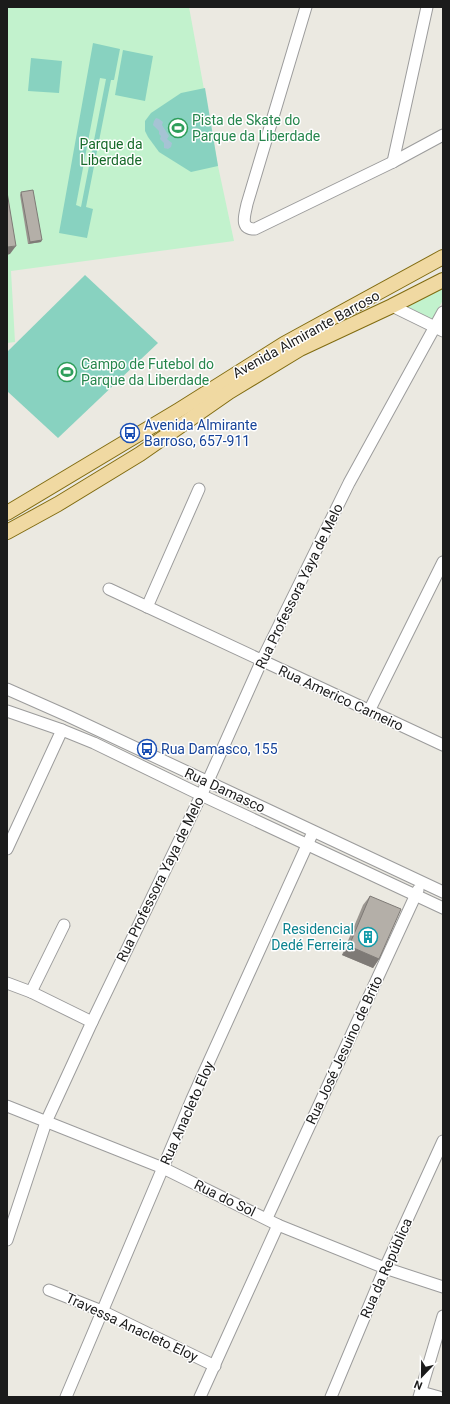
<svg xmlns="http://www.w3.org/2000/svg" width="450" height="1404" font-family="Roboto,sans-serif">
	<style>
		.park { fill: #c2f2cd }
		.pitch { fill: #88d2c0; fill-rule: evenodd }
		.water { fill: #a6c3d4 }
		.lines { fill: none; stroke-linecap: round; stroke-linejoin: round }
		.minor-casing { stroke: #9c9c9c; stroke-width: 13 }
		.major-casing { stroke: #816c11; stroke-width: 16 }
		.minor { stroke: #fff; stroke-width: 11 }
		.major { stroke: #f0d9a2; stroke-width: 14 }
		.wall { fill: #9b9690 }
		.shaded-wall { fill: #7e7a76 }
		.building { fill: #b4afa8; stroke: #7e7a76 }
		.labels { text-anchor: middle; stroke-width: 3; stroke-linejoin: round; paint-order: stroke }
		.leisure-label { font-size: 14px; fill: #27864d; stroke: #fff; text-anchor: start }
		.park-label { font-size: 14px; fill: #176a2a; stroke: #fff }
		.street-label { font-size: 14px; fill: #1b1b1b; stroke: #fff }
		.transit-label { font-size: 14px; fill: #164399; stroke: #fff; text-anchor: start }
		.culture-label { font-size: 14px; fill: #0d838f; stroke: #fff; text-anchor: end }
	</style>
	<rect width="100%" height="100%" fill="#ebe9e1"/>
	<!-- park -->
	<g class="park">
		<path d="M7,7H189L218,166L234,241L11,271L15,342L7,343Z"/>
		<path d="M443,286V300L432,320L402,305Z"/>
	</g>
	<!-- pitch -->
	<g class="pitch">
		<path d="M93,43L120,49L114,80H111L86,207L93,209L87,238L59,233ZM100,78L106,79L81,207L76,205Z"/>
		<path d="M123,50L153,56L145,101L115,95Z"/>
		<path d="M31,58L62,61L59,93L28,91Z"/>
		<path d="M205,88L218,166L191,172L159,152L148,137L145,131V121L151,113L181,93Z"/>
		<path d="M85,275L158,343L58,438L7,391V352Z"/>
	</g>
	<!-- water -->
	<path class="water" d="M156,118L159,119L163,122L162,125L169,136L167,139L172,143L171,147L168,149L164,148V143L160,139L161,136L159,134V131L153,125L154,121Z"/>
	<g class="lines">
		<defs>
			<g id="minor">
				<path d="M306,7L247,204C245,215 239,229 255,229L393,162L443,135"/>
				<path d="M393,162L427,7"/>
				<path d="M392,306L443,331"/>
				<path d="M109,589L443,745"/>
				<path d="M147,607L199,489"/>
				<path d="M7,689L68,716L443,892"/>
				<path d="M7,711L62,730L94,743L201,795L443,908"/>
				<path d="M369,711L443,562"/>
				<path d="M7,849L62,730"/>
				<path d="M7,983L31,992L92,1022"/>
				<path d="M31,992L64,925"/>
				<path d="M7,1106L163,1168L278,1225L385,1268L443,1287"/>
				<path d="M267,1218L418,890"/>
				<path d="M7,1240L46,1122L92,1022L208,781L262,660L349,483L443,312"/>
				<path d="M49,1290L102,1311L215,1366"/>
				<path d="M421,1392L439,1397"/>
				<path d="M66,1397L192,1099L313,832"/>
				<path d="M200,1397L278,1225"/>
				<path d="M331,1397L385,1268L443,1141"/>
				<path d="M419,1397L443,1316"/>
			</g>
			<g id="major">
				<path d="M7,513L179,410L284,344L443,257"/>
				<path d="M7,532L58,504L140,454L229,392L300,349L392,306L443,280"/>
			</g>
		</defs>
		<!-- minor casing -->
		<use href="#minor" class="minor-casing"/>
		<!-- major casing -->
		<use href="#major" class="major-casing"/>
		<!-- minor -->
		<use href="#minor" class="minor"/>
		<!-- major -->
		<use href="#major" class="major"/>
	</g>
	<!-- wall -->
	<g class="wall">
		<path d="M21,192L41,242L28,244L20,195Z"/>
		<path d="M370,896L379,959L373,968L342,955L363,905Z"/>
	</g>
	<!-- shaded-wall -->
	<g class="shaded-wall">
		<path d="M42,240L41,242L28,244L30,242Z"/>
		<path d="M16,246L10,254L7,255V247Z"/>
		<path d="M349,946L379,959L373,968L342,955Z"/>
	</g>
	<!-- building -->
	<g class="building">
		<path d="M33,190L42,240L30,242L21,192Z"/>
		<path d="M7,192L16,246L7,247Z"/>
		<path d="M370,896L401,909L379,959L349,946Z"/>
	</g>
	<!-- icons -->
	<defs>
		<symbol id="stadium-ring" viewBox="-11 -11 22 22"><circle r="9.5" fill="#fff" stroke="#2e9e5b" stroke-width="1.5"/><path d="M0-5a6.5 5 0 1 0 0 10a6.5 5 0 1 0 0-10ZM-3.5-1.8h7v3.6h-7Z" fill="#2e9e5b"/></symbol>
		<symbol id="bus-ring" viewBox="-11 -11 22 22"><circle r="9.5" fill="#fff" stroke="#1a4fb4" stroke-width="1.5"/><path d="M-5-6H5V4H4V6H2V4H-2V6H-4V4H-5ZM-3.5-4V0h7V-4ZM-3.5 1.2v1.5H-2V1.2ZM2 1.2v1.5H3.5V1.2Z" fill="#1a4fb4"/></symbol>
		<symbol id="building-ring" viewBox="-11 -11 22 22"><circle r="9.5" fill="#fff" stroke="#0f9aa8" stroke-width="1.5"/><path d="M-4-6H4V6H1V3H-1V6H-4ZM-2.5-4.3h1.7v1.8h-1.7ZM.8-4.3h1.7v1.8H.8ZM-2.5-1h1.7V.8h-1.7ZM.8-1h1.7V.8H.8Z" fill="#0f9aa8"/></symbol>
	</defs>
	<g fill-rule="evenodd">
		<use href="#stadium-ring" x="167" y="117" width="22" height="22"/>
		<use href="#stadium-ring" x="56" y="361" width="22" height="22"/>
		<use href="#bus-ring" x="119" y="422" width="22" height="22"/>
		<use href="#bus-ring" x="136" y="738" width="22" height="22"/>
		<use href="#building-ring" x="357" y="926" width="22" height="22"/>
	</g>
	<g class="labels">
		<!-- leisure labels -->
		<g class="leisure-label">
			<text x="192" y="125">Pista de Skate do<tspan x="192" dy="16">Parque da Liberdade</tspan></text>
			<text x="81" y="369">Campo de Futebol do<tspan x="81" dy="16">Parque da Liberdade</tspan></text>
		</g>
		<!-- park labels -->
		<g class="park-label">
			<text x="111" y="149">Parque da<tspan x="111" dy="16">Liberdade</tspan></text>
		</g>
		<!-- street labels -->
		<g class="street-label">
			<text transform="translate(306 334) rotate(-29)" y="5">Avenida Almirante Barroso</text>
			<text transform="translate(299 586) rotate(-64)" y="5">Rua Professora Yaya de Melo</text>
			<text transform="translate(341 698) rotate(25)" y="5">Rua Americo Carneiro</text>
			<text transform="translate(225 790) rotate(25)" y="5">Rua Damasco</text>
			<text transform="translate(160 879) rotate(-64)" y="5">Rua Professora Yaya de Melo</text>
			<text transform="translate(344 1050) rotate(-65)" y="5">Rua José Jesuino de Brito</text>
			<text transform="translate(187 1113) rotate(-66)" y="5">Rua Anacleto Eloy</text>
			<text transform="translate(225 1198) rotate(26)" y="5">Rua do Sol</text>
			<text transform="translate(386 1268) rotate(-66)" y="5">Rua da República</text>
			<text transform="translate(132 1327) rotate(25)" y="5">Travessa Anacleto Eloy</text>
		</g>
		<!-- transit labels -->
		<g class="transit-label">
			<text x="144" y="430">Avenida Almirante<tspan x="144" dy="16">Barroso, 657-911</tspan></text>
			<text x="161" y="754">Rua Damasco, 155</text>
		</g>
		<!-- culture labels -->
		<g class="culture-label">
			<text x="354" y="934">Residencial<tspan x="354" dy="16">Dedé Ferreira</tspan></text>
		</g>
	</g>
	<!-- border -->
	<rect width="450" height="1404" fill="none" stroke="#1b1b1b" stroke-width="16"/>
	<!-- north arrow -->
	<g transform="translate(422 1376) rotate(202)" stroke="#ffffff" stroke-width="3" paint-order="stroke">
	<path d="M0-3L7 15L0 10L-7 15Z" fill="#1b1b1b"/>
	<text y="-6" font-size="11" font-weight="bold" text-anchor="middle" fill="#1b1b1b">N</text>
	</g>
</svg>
